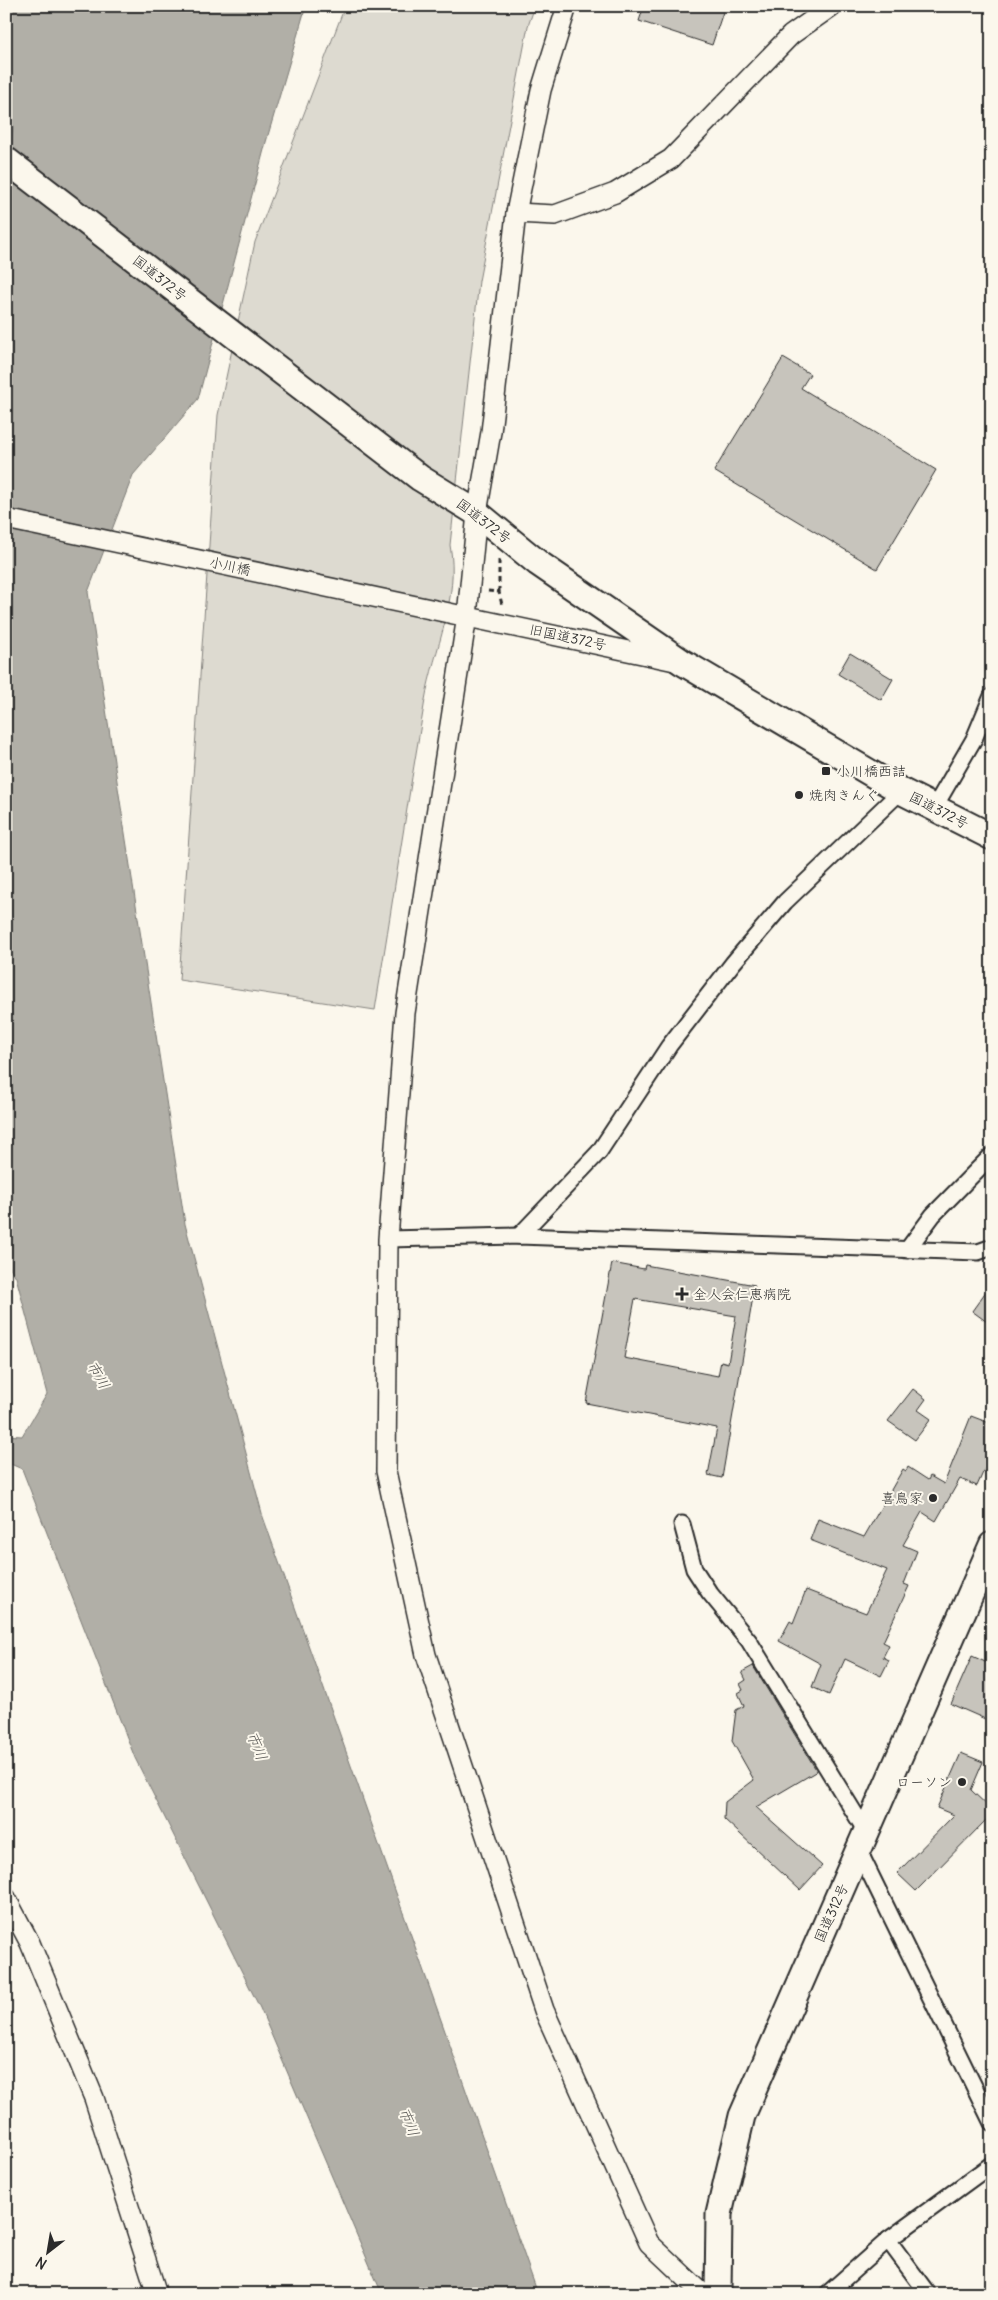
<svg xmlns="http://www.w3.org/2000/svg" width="998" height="2300" font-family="Delius,'Klee One',sans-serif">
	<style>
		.green { fill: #dddad0; stroke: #84827e }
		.water { fill: #b1afa7; stroke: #7b7a75 }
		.building { fill: #c7c4bc; stroke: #2b2b2b; fill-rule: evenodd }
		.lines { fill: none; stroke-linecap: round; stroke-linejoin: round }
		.minor-casing { stroke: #2b2b2b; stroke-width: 19 }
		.tertiary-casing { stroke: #2b2b2b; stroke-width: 22 }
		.trunk-casing { stroke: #2b2b2b; stroke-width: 29 }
		.path { stroke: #2b2b2b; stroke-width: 3; stroke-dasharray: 5 4; stroke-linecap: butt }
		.minor { stroke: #fbf7ec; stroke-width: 15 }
		.tertiary { stroke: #fbf7ec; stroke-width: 19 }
		.trunk { stroke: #fbf7ec; stroke-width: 25 }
		.poi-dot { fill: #2b2b2b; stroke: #fbf7ec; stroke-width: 2 }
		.labels { text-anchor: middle; stroke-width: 4; stroke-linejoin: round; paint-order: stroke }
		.street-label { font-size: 14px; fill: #2b2b2b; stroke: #fbf7ec }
		.poi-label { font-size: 14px; fill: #2b2b2b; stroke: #fbf7ec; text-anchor: start }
		.water-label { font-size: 15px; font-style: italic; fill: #5a5956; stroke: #fbf7ec }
	</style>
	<rect width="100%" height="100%" fill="#fbf7ec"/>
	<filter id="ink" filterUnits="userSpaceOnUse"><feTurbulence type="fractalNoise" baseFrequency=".02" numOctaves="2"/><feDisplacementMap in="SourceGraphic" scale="10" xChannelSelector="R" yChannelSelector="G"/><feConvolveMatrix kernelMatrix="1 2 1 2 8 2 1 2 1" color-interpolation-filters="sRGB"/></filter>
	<g filter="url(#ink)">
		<!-- green -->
		<path class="green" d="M345,6H535L528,26L479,281L450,545C460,598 434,649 425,700C407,803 392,907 375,1010L179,980L218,415L255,242Z"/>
		<!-- water -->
		<path class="water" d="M6,6H306L266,142L198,399L133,475L88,592L185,1224L263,1517L538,2294H382L260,2008L135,1758L22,1469L6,1462V1435L22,1436L47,1394L16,1277L6,1261V222L13,125L6,119Z"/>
		<!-- building -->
		<g class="building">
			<path d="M644,6H725L712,45L639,21Z"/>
			<path d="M783,358L810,374L801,388L936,470L877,569L714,471Z"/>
			<path d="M850,653L893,679L881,700L838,674Z"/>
			<path d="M612,1263L644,1269L645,1265L755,1285L722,1478L708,1475L717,1428L586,1403ZM635,1299L736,1316L728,1363L721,1361L718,1376L624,1358Z"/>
			<path d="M992,1283V1315L987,1322L972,1311Z"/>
			<path d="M913,1389L926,1399L918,1410L931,1419L915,1440L888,1421Z"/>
			<path d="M971,1416L992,1424V1471L985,1468L977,1486L960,1479L936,1521L922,1512L903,1545L917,1551L904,1584L909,1586L883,1642L889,1645L883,1657L889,1660L881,1676L845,1659L829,1695L812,1687L821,1664L779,1641L790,1621L793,1623L806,1590L866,1613L887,1570L810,1540L818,1519L864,1537L903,1469L906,1471L908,1467L928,1480L930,1476L944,1484Z"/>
			<path d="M972,1656L992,1665V1722L951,1704Z"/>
			<path d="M753,1666L817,1771L756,1807L822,1866L800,1890L724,1819L725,1802L754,1780L732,1741L736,1710L744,1706L738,1693L743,1690L740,1684L746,1680L742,1672Z"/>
			<path d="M961,1753L983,1762L971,1790L992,1810V1814L916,1891L897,1873L954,1815L937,1808Z"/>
		</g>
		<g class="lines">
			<defs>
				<g id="minor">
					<path d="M934,808L974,739L992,696"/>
					<path d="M519,1236L599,1152L669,1046L733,963L785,902L901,791"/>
					<path d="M388,1239L519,1236L978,1252L992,1247"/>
					<path d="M907,1250L933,1215L992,1155"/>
					<path d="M682,1524L694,1569L709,1592L749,1641L865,1830"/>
					<path d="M858,1849L992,2123"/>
					<path d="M888,2240L928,2294"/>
					<path d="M827,2294L888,2240L992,2164"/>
				</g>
				<g id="tertiary">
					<path d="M567,6L541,90L516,213L491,432L477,513L467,616L405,1013L388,1239L386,1471L426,1655L544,2010L649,2243L703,2294"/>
					<path d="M516,213L555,215L615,193L671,159L791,35L832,6"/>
					<path d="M6,519L675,661"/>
					<path d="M6,1898L30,1943L94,2098L157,2294"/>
				</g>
				<g id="trunk">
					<path d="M6,160L420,478L477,513L538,563L682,662L901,791L992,837"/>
					<path d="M718,2294L719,2214L742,2116L992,1545"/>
				</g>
			</defs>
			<!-- minor casing -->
			<use href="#minor" class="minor-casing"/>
			<!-- tertiary casing -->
			<use href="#tertiary" class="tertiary-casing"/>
			<!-- trunk casing -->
			<use href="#trunk" class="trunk-casing"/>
			<!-- path -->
			<g class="path">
				<path d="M488,591L499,592L502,605"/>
				<path d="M499,592V558"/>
			</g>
			<!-- minor -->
			<use href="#minor" class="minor"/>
			<!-- tertiary -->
			<use href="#tertiary" class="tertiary"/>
			<!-- trunk -->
			<use href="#trunk" class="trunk"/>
		</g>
	</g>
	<!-- markers -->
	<g class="poi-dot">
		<rect x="821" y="766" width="10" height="10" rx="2.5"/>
		<circle cx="799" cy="795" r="5"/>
		<path d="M679.5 1286.5h5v5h5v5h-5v5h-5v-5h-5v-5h5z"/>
		<circle cx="933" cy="1498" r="5"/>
		<circle cx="962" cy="1782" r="5"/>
	</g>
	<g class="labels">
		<!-- street labels -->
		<g class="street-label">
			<text transform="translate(160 278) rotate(38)" y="5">国道372号</text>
			<text transform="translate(484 521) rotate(37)" y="5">国道372号</text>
			<text transform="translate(230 566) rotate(12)" y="5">小川橋</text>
			<text transform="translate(568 637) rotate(12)" y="5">旧国道372号</text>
			<text transform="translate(939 810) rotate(27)" y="5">国道372号</text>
			<text transform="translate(831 1913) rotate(-66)" y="5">国道312号</text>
		</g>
		<!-- poi labels -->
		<g class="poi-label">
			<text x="836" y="776">小川橋西詰</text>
			<text x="809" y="800">焼肉きんぐ</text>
			<text x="693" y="1299">全人会仁恵病院</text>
			<text x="923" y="1503" text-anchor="end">喜鳥家</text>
			<text x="952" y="1787" text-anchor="end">ローソン</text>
		</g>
		<!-- water labels -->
		<g class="water-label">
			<text transform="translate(98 1375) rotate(60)" y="5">市川</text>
			<text transform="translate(257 1746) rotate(68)" y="5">市川</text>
			<text transform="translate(409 2122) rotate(68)" y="5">市川</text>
		</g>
	</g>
	<!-- margin -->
	<rect width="998" height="2300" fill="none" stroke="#fbf7ec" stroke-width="25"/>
	<rect x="12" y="12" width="973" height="2275" fill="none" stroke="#2b2b2b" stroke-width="2" filter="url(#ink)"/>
	<!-- north arrow -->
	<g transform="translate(48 2252) rotate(211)" stroke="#fbf7ec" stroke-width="4" paint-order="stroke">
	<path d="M0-4L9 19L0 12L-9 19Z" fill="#2b2b2b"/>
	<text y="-8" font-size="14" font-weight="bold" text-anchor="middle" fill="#2b2b2b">N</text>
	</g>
</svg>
